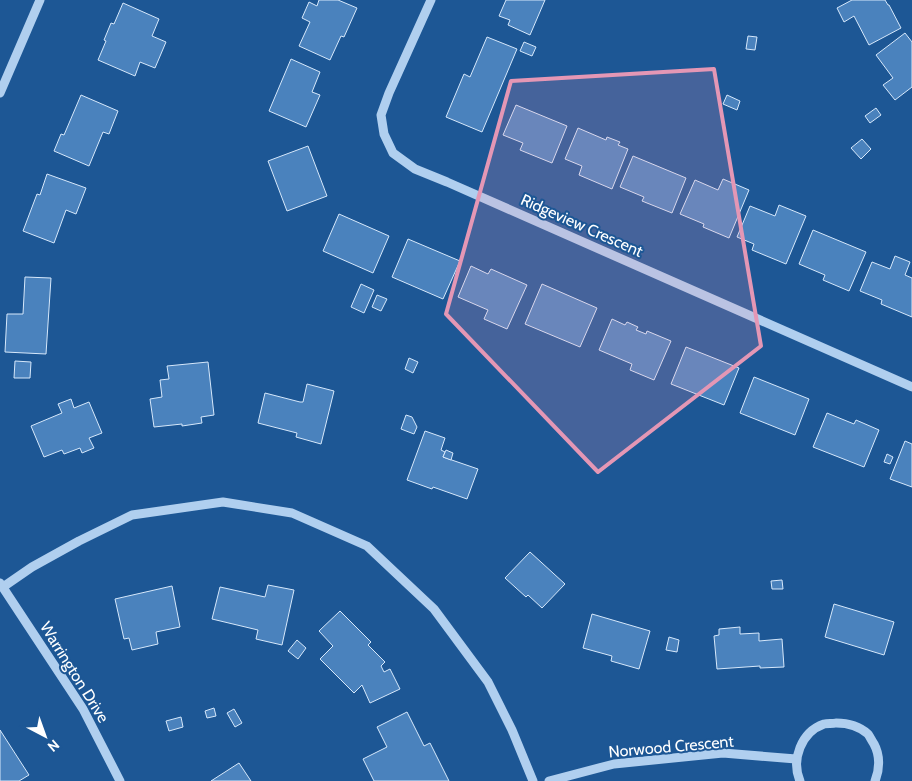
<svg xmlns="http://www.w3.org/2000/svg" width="912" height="781" font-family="Cabin,sans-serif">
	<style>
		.building { fill: #4a82bd; stroke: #d6e8fb }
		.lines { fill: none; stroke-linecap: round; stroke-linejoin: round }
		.minor { stroke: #b0cfef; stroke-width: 9 }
		.marked { fill: #e497b5; fill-opacity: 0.2; stroke: #e497b5; stroke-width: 4; stroke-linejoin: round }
		.labels { text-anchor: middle; stroke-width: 4; stroke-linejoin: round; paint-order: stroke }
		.street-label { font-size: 16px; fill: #fff; stroke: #1d5795 }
	</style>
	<rect width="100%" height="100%" fill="#1d5795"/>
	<!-- building -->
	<g class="building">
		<path d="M319,0H338L357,8L344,37L341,36L330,60L299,46L310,22L302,18L309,2L317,6Z"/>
		<path d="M506,0H545L530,35L508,25L510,20L499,16Z"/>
		<path d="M852,0H885L888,5H889L901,28L869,45L854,16L844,22L837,8Z"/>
		<path d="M123,3L159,19L152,36L166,42L155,68L140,62L135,76L98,60L106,41L104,40L111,23L114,24Z"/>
		<path d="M905,33L912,42V87L895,100L883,85L893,78L876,55Z"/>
		<path d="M748,36L757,37L755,50L746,49Z"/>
		<path d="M487,37L517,49L482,132L446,117L464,74L470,77Z"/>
		<path d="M524,42L536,47L532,56L520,51Z"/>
		<path d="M291,59L320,72L312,92L320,95L306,127L269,111Z"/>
		<path d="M81,95L118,111L109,134L103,132L89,166L54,151L61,134L64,135Z"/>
		<path d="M727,95L740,101L737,110L723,104Z"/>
		<path d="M516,105L567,126L552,163L520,150L523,143L503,135Z"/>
		<path d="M876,108L881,115L870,123L865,116Z"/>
		<path d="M578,128L606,140L607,137L620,142L618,145L628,149L612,189L579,175L582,166L565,159Z"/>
		<path d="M862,139L871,149L861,159L851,148Z"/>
		<path d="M308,146L327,196L287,211L268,161Z"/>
		<path d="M633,156L686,178L672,213L642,201L644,197L620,187Z"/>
		<path d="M47,174L86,188L76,214L66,210L54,243L23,231L37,194L40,195Z"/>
		<path d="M723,179L749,190L729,238L703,227L704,224L680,214L695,180L718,190Z"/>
		<path d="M779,205L806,216L786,264L752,250L754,244L737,237L750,206L775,216Z"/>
		<path d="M339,214L389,236L373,273L323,251Z"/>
		<path d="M813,230L866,252L849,291L823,280L825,275L799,264Z"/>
		<path d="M408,239L460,261L443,299L392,277Z"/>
		<path d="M895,256L910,262L905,275L912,278V317L881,304L882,300L860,291L872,262L890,269Z"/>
		<path d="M471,266L488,274L491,269L527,285L507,329L484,319L488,310L458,297Z"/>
		<path d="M25,277L51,278L46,354L5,352L7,314H23Z"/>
		<path d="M361,284L374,290L364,313L351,307Z"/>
		<path d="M542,284L597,308L580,347L525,324Z"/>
		<path d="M377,295L387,299L381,311L372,307Z"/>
		<path d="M612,319L625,325L627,322L638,327L636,330L646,334L647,331L671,341L654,380L630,370L632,364L599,350Z"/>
		<path d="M686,347L739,368L724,405L671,384Z"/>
		<path d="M409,358L418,362L413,373L405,369Z"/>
		<path d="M15,361L31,362L30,378H14Z"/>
		<path d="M208,362L214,415L201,417L202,423L182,426V424L154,427L150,399L162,397L160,380L169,379L167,366Z"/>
		<path d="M754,377L809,399L795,435L740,413Z"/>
		<path d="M307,384L334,391L321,444L296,437L297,433L258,423L265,393L300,402H303Z"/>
		<path d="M71,399L74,408L89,402L102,433L89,438L94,448L82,453L80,448L64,454L62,450L44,457L31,426L62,413L58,404Z"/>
		<path d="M827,413L854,424L856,420L879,430L864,467L813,447Z"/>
		<path d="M406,415L412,417L417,427L414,434L401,429Z"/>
		<path d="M425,431L445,438L441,450L445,452L443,457L478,469L467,499L433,487L432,489L407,480Z"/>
		<path d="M905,441L912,444V487L890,479Z"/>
		<path d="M446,450L453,453L451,460L443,457Z"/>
		<path d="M887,454L893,457L890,464L884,462Z"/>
		<path d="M530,552L565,584L542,608L528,595L526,597L505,578Z"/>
		<path d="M782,580L783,589H772L771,581Z"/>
		<path d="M268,585L294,590L282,645L256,639L258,630L212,619L220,587L265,597Z"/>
		<path d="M172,586L180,627L156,632L158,644L132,650L129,638L124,639L115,599Z"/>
		<path d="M834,604L894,622L884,655L825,637Z"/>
		<path d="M340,611L371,642L368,645L385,662L381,666L384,672L390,669L400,689L370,703L362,685L354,693L320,659L333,646L319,631Z"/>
		<path d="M592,614L650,631L639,669L611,661L612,656L583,648Z"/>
		<path d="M740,627V634L759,633V641L782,639L784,667L760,668V666L717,669L714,636L719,635V629Z"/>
		<path d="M669,637L679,640L677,652L666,650Z"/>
		<path d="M297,640L306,648L298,659L288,651Z"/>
		<path d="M214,708L216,716L207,718L205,711Z"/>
		<path d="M234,709L242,723L235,727L227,713Z"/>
		<path d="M407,712L424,746L430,743L449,781H374L363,759L387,747L377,727Z"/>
		<path d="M181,717L183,727L169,731L166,721Z"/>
		<path d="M0,730L29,775L19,781H0Z"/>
		<path d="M239,763L251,781H211Z"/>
	</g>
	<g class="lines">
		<!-- minor -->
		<g class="minor">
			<path d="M431,0L389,93L381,115L384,134L393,153L415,169L447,182L912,387"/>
			<path d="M0,93L40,0"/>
			<path d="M0,583L83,709L120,781"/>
			<path d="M3,587L32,567L79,541L132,515L223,502L292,513L367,546L434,609L488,682L512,730L533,781"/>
			<path d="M549,781L614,764L723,753L796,759"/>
			<path d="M800,781C791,760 801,732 824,724C828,723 832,724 836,723C847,723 859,726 868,734C870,737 872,741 874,744C880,755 880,769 875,781"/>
		</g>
	</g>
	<!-- marked area -->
	<path class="marked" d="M714,69L761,346L598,472L446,314L511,81Z"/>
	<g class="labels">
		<!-- street labels -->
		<g class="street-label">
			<text transform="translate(582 225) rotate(24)" y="6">Ridgeview Crescent</text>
			<text transform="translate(75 672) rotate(58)" y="6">Warrington Drive</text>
			<text transform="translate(671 746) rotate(-5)" y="6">Norwood Crescent</text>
		</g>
	</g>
	<!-- north arrow -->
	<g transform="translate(45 736) rotate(139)" stroke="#1d5795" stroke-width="4" paint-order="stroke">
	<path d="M0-4L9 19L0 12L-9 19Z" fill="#ffffff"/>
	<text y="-8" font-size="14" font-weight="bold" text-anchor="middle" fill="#ffffff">N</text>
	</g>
</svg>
